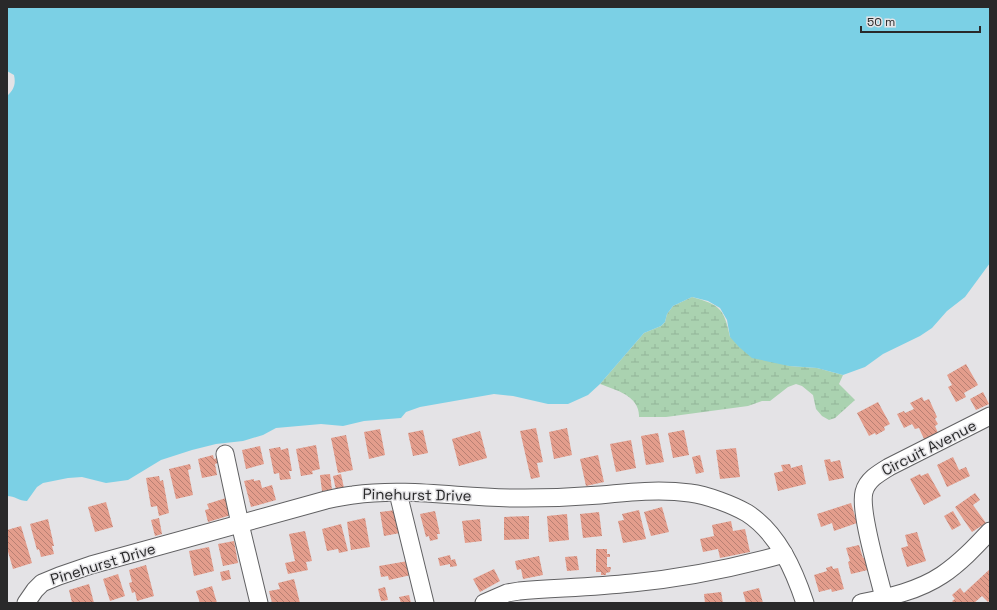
<svg xmlns="http://www.w3.org/2000/svg" width="997" height="610" font-family="'Space Grotesk',sans-serif">
	<style>
		.wetland { fill: url(#wetland-marsh) }
		.water { fill: #7bd0e5 }
		.building { fill: url(#building-back-hatch) }
		.lines { fill: none; stroke-linecap: round; stroke-linejoin: round }
		.street-casing { stroke: #616163; stroke-width: 19 }
		.street { stroke: #fff; stroke-width: 17 }
		.labels { text-anchor: middle; stroke-width: 3; stroke-linejoin: round; paint-order: stroke }
		.street-label { font-size: 15px; fill: #29292a; stroke: #e4e3e6 }
	</style>
	<defs>
		<pattern id="wetland-marsh" width="20" height="14" patternUnits="userSpaceOnUse"><rect width="20" height="14" fill="#aad2b0"/><path d="M1 5h8M5 5V1M11 12h8M15 12V8" fill="none" stroke="#92b498"/></pattern>
		<pattern id="building-back-hatch" width="6" height="6" patternUnits="userSpaceOnUse"><rect width="6" height="6" fill="#e39d8c"/><path d="M-1 5l2 2M0 0l6 6M5-1l2 2" fill="none" stroke="#b88073"/></pattern>
	</defs>
	<rect width="100%" height="100%" fill="#e4e3e6"/>
	<!-- wetland -->
	<path class="wetland" d="M692,297C720,305 724,308 730,337L789,366L817,368L843,375L839,384L855,400L835,418L829,420L822,416L816,409L813,395L802,386L796,384L788,387L770,401H762L748,406L666,417H639C640,396 616,390 600,384L644,333L661,326L665,322L667,314L673,306Z"/>
	<!-- water -->
	<path class="water" d="M7,7H990V263L965,297L947,311L932,328L920,336L883,354L865,367L843,375L817,368L789,366L752,358L739,347L730,337L727,320L720,308L708,301L692,297L673,306L667,314L665,322L661,326L644,333L600,384L588,395L568,404H548L513,396L494,394L420,407L406,412L401,418L364,421L343,426L321,424L276,428L263,435L243,441L216,444L192,450L161,460L128,480L106,483L82,477L68,478L43,483L37,487L27,501C19,501 15,496 7,496V96C14,90 16,84 14,75L7,71Z"/>
	<!-- building -->
	<g class="building">
		<path d="M966,364L978,385L964,393L966,397L956,402L948,387L952,385L947,375Z"/>
		<path d="M983,392L989,404L976,410L970,399Z"/>
		<path d="M922,397L924,401L929,399L937,417L935,419L938,424L935,426L938,433L924,439L919,428L915,429L912,424L904,428L897,414L904,411L905,413L914,409L910,403Z"/>
		<path d="M878,402L890,424L884,427L885,430L876,435L875,433L869,436L857,413Z"/>
		<path d="M536,428L543,462L537,463L540,477L531,479L520,431Z"/>
		<path d="M567,428L572,455L554,459L549,432Z"/>
		<path d="M380,429L385,455L369,459L364,432Z"/>
		<path d="M423,430L428,453L413,456L408,433Z"/>
		<path d="M684,430L689,455L673,458L668,433Z"/>
		<path d="M480,431L487,458L459,466L452,439Z"/>
		<path d="M658,433L664,462L646,465L641,436Z"/>
		<path d="M346,435L353,470L338,473L331,438Z"/>
		<path d="M631,440L636,468L616,472L610,444Z"/>
		<path d="M316,445L320,469L312,471L313,474L301,476L296,449Z"/>
		<path d="M260,446L264,464L246,469L242,450Z"/>
		<path d="M280,447L281,450L288,448L292,471H289L291,479L280,480L279,473L274,474L269,449Z"/>
		<path d="M736,448L740,477L720,479L716,450Z"/>
		<path d="M213,455L214,459L217,458L218,463L215,464L217,475L202,478L198,459Z"/>
		<path d="M598,455L604,482L586,486L580,459Z"/>
		<path d="M700,455L704,472L696,474L692,457Z"/>
		<path d="M953,457L959,470L966,467L970,476L947,487L937,465Z"/>
		<path d="M830,459L831,462L840,460L844,478L829,481L824,460Z"/>
		<path d="M190,464L191,469L188,470L193,495L176,499L169,469Z"/>
		<path d="M790,464L791,468L802,465L806,484L778,491L774,473L783,471L781,465Z"/>
		<path d="M928,473L941,496L924,505L910,479L920,474L921,476Z"/>
		<path d="M330,474L332,490L322,491L320,475Z"/>
		<path d="M341,474L344,488L336,490L333,476Z"/>
		<path d="M159,476L160,481L163,480L169,513L159,516L157,506L151,507L146,478Z"/>
		<path d="M254,479V481L260,480L262,488L272,485L276,500L251,507L244,481Z"/>
		<path d="M975,493L980,500L973,505L986,523L972,532L955,507Z"/>
		<path d="M226,498L231,515L208,522L205,510L209,509L207,504Z"/>
		<path d="M106,502L113,527L95,532L88,507Z"/>
		<path d="M851,503L857,523L834,531L832,523L821,527L817,514Z"/>
		<path d="M662,507L669,532L651,536L644,512Z"/>
		<path d="M396,510L400,533L384,536L380,512Z"/>
		<path d="M639,510L646,539L623,543L618,521L624,520L622,514Z"/>
		<path d="M435,511L440,534H437L438,539L430,541L429,536L426,537L420,514Z"/>
		<path d="M953,511L961,525L952,530L944,516Z"/>
		<path d="M599,512L602,536L583,538L580,514Z"/>
		<path d="M567,514L569,540L549,542L547,516Z"/>
		<path d="M529,516V539L504,540V517Z"/>
		<path d="M159,518L162,534L155,536L151,520Z"/>
		<path d="M365,518L370,547L351,550L347,522Z"/>
		<path d="M48,519L54,546H52L54,554L41,557L39,549L37,550L30,524Z"/>
		<path d="M480,519L482,541L465,543L462,521Z"/>
		<path d="M731,521L733,531L745,529L750,552L720,558L718,549L703,552L700,539L714,536L712,525Z"/>
		<path d="M341,524L348,551L339,553L338,549L327,551L322,529Z"/>
		<path d="M21,526L32,563L13,569L7,548V530Z"/>
		<path d="M305,531L312,561L306,562L308,570L288,574L285,563L295,561L289,534Z"/>
		<path d="M917,532L926,561L907,567L901,548L908,546L905,535Z"/>
		<path d="M234,541L238,563L223,566L218,544Z"/>
		<path d="M859,545L863,558L869,556L872,569L851,574L848,562L850,561L846,548Z"/>
		<path d="M209,547L214,571L194,576L189,551Z"/>
		<path d="M596,549H607V554H610V557H607V567H611L610,572L606,573V575H601V572H596Z"/>
		<path d="M450,555L451,560L455,559L457,566L450,567V564L440,566L438,558Z"/>
		<path d="M539,556L543,575L523,579L521,569L517,570L515,561Z"/>
		<path d="M577,556L579,570L567,571L565,557Z"/>
		<path d="M408,561L411,575L389,580L388,576L381,577L379,566Z"/>
		<path d="M146,565L154,596L137,601L135,592L132,593L129,583L132,582L129,570Z"/>
		<path d="M832,566L833,569L838,568L844,589L832,592L831,589L819,592L814,575L827,571L826,568Z"/>
		<path d="M494,569L500,581L480,592L473,579Z"/>
		<path d="M990,569V600L988,602L982,596L974,603H954L952,601L955,599L952,595L960,588L964,593Z"/>
		<path d="M229,570L231,579L222,581L220,572Z"/>
		<path d="M118,574L125,596L110,601L103,579Z"/>
		<path d="M294,579L300,603H272L269,591L280,589L278,583Z"/>
		<path d="M89,584L94,603H72L69,590Z"/>
		<path d="M212,586L217,603H200L196,591Z"/>
		<path d="M385,587L388,600L381,601L378,589Z"/>
		<path d="M759,588L763,603H746L743,592Z"/>
		<path d="M721,592L723,603H705L704,594Z"/>
		<path d="M409,595L411,603H401L399,597Z"/>
	</g>
	<g class="lines">
		<defs>
			<g id="street">
				<path d="M225,454L240,524L259,603"/>
				<path d="M398,493L425,603"/>
				<path d="M884,598C879,576 859,512 864,492C867,480 879,473 889,467L990,416"/>
				<path d="M26,603L35,590L42,583L59,576L91,565L326,500C335,498 344,496 353,495C410,487 467,499 525,498C550,498 575,497 600,495C630,492 660,489 690,493C707,495 733,505 747,513C778,533 794,570 805,603"/>
				<path d="M484,603L507,593L519,591C557,588 594,587 632,583C683,578 734,568 784,554"/>
				<path d="M861,603C889,597 918,591 942,575C960,563 975,547 990,531"/>
			</g>
		</defs>
		<!-- street casing -->
		<use href="#street" class="street-casing"/>
		<!-- street -->
		<use href="#street" class="street"/>
	</g>
	<g class="labels">
		<!-- street labels -->
		<g class="street-label">
			<text transform="translate(929 448) rotate(-27)" y="5">Circuit Avenue</text>
			<text transform="translate(417 495) rotate(1)" y="5">Pinehurst Drive</text>
			<text transform="translate(103 564) rotate(-17)" y="5">Pinehurst Drive</text>
		</g>
	</g>
	<!-- border -->
	<rect width="997" height="610" fill="none" stroke="#29292a" stroke-width="16"/>
	<!-- scale -->
	<path d="M861 26v6h119v-6" fill="none" stroke="#29292a" stroke-width="2"/>
	<text x="867" y="26" font-size="12" fill="#29292a" stroke="#e4e3e6" stroke-width="3" paint-order="stroke">50 m</text>
</svg>
